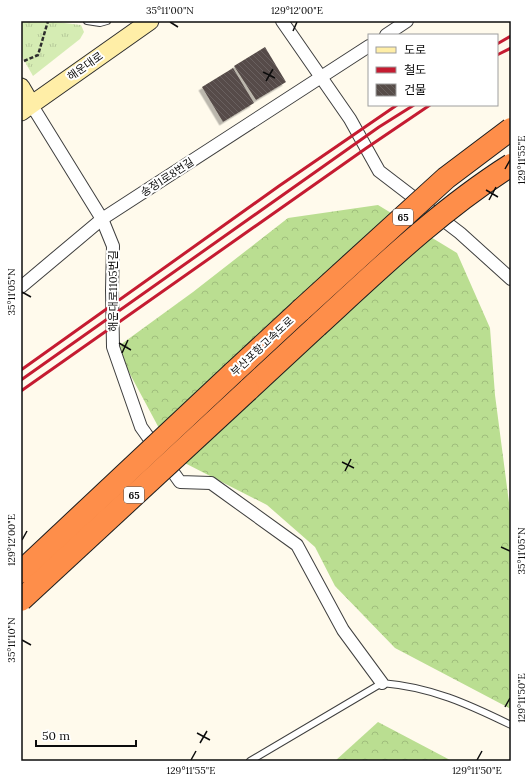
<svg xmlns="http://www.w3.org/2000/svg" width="532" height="782" font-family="Lora,'Noto Sans KR',serif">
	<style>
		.grass { fill: url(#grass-tufts) }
		.forest { fill: url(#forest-crowns) }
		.building { fill: url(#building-back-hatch); filter: url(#shadow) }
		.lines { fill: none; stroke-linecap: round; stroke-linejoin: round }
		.lane-casing { stroke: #3f3f3f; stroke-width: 8 }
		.street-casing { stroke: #3f3f3f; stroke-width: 14 }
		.secondary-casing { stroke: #2e2e2e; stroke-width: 19 }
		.highway-casing { stroke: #1d1d1d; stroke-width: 24 }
		.path { stroke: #2e2e2e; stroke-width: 2.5; stroke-dasharray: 4 2; stroke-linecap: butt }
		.lane { stroke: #fff; stroke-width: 6 }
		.street { stroke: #fff; stroke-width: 12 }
		.secondary { stroke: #ffeea7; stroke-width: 17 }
		.highway { stroke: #fe8e4a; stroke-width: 22 }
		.rail { stroke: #c51b31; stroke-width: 3 }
		.highway-bridge-casing { stroke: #1d1d1d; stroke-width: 24; stroke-linecap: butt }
		.highway-bridge { stroke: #fe8e4a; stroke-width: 22 }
		.ticks { fill: none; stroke: #0c0c0c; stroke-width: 1.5 }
		.labels { text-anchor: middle; stroke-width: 4; stroke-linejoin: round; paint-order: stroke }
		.shield { fill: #fff; stroke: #555; stroke-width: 1 }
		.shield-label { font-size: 10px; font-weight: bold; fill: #0c0c0c }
		.street-label { font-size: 11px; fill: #0c0c0c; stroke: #fff }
		.neatline { fill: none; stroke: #0c0c0c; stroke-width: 1.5 }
		.ticks-label { font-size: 10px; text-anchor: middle; fill: #0c0c0c }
	</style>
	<defs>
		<pattern id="grass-tufts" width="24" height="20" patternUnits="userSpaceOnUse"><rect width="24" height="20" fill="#d5ecb3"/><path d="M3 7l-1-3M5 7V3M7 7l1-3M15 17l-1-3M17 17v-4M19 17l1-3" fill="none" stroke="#b6c999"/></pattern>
		<pattern id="forest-crowns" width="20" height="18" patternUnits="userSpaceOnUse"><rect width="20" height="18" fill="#bade91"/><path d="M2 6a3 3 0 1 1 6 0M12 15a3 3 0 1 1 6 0" fill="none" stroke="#9fbd7c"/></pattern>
		<pattern id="building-back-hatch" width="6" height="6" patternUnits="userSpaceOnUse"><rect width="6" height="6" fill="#564c48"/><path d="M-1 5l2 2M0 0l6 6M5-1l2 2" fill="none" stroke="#69615e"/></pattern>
		<filter id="shadow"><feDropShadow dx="-3.5" dy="3.5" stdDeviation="0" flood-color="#0004"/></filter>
	</defs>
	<rect width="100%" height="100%" fill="#fffaec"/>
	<!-- grass -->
	<path class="grass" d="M21,21H47L81,25L84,32L80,39L33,76L21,55Z"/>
	<!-- forest -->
	<g class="forest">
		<path d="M378,205L457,253L490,328L495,395L511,518V709L395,648L335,586L315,547L267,505L175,458L116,348L193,292L288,218Z"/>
		<path d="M378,722L452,761H335Z"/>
	</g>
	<!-- building -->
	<g class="building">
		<path d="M265,47L286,82L256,100L234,66Z"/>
		<path d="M233,68L254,103L223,122L202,87Z"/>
	</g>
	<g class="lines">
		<defs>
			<g id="lane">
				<path d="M87,21L100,23L107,21"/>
				<path d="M250,761L382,683C431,687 468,704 511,725"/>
			</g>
			<g id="street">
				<path d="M282,21L350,119L379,171L460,233L511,279"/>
				<path d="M386,35L407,21"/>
				<path d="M31,104L102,219L113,246L112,290L113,347L141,427L180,482L211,483L297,545L343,630L382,683"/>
				<path d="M21,287L102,219L369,46"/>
			</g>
			<g id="secondary">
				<path d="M21,87L31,104"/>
				<path d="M21,112L150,21"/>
			</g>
			<g id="highway">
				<path d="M233,373L301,310"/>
				<path d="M248,390L317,326"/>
			</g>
		</defs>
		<!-- lane casing -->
		<use href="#lane" class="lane-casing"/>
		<!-- street casing -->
		<use href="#street" class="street-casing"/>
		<!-- secondary casing -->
		<use href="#secondary" class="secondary-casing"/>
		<!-- highway casing -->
		<use href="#highway" class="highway-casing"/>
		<!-- path -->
		<path class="path" d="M24,61L38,55L48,21"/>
		<!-- lane -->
		<use href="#lane" class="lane"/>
		<!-- street -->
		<use href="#street" class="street"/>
		<!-- secondary -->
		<use href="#secondary" class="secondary"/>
		<!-- highway -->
		<use href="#highway" class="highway"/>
		<!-- rail -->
		<g class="rail">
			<path d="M497,44L511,36"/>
			<path d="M497,55L511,48"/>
			<path d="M21,370L279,186L397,105"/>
			<path d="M21,380L379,127L414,105"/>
			<path d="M21,391L365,149L430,105"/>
		</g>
		<defs>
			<g id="highway-bridge">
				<path d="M301,310L446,178L511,129"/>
				<path d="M317,326C379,269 440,210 511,165"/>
				<path d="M21,572L233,373"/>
				<path d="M21,600L248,390"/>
			</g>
		</defs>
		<!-- highway-bridge casing -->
		<use href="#highway-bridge" class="highway-bridge-casing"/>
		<!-- highway-bridge -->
		<use href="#highway-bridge" class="highway-bridge"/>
	</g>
	<!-- ticks -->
	<path class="ticks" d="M170,22L178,27M293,31L297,22M263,72L275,78M266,81L273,69M505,169L510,160M486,190L498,197M489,200L496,187M22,292L31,297M119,343L131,350M122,353L128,340M342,462L354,468M345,471L351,459M22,540L27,531M501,547L510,551M22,640L31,645M505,707L510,698M197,733L210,740M200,743L207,731M191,760L196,751M477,760L482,751"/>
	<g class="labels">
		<!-- shield labels -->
		<g class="shield">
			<rect x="393" y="209" width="20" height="16" rx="3"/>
			<rect x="124" y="487" width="20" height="16" rx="3"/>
		</g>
		<g class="shield-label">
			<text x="403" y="221">65</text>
			<text x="134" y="499">65</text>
		</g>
		<!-- street labels -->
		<g class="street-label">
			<text transform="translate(85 66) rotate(-35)" y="4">해운대로</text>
			<text transform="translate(167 177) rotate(-33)" y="4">송정1로8번길</text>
			<text transform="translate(113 291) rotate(-90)" y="4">해운대로1105번길</text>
			<text transform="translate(262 346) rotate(-43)" y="4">부산포항고속도로</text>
		</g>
	</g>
	<!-- border -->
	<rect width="532" height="782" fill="none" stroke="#ffffff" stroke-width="44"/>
	<!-- legend -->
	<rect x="368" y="34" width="130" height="72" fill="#ffffff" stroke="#9e9e9e"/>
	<rect x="376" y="47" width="20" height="6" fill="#ffeea7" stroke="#9e9e9e"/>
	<text x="404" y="54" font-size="12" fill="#0c0c0c">도로</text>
	<rect x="376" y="67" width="20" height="6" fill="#c51b31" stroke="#9e9e9e"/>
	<text x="404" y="74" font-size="12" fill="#0c0c0c">철도</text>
	<rect x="376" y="84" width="20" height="12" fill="url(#building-back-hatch)" stroke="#9e9e9e"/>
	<text x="404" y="94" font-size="12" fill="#0c0c0c">건물</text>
	<!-- scale -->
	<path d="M36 740v6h100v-6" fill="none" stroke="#0c0c0c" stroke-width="2"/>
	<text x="42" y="740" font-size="12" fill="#0c0c0c" stroke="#ffffff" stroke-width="3" paint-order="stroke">50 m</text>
	<rect x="22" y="22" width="488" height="738" class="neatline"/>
	<g class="ticks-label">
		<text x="170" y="14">35°11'00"N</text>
		<text x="297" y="14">129°12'00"E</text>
		<text transform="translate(521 160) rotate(-90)" y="4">129°11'55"E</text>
		<text transform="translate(11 292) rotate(-90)" y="4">35°11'05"N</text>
		<text transform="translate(11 540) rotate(-90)" y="4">129°12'00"E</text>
		<text transform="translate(521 551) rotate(-90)" y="4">35°11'05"N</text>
		<text transform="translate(11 640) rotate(-90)" y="4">35°11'10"N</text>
		<text transform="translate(521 698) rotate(-90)" y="4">129°11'50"E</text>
		<text x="191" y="774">129°11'55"E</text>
		<text x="477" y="774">129°11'50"E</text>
	</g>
</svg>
